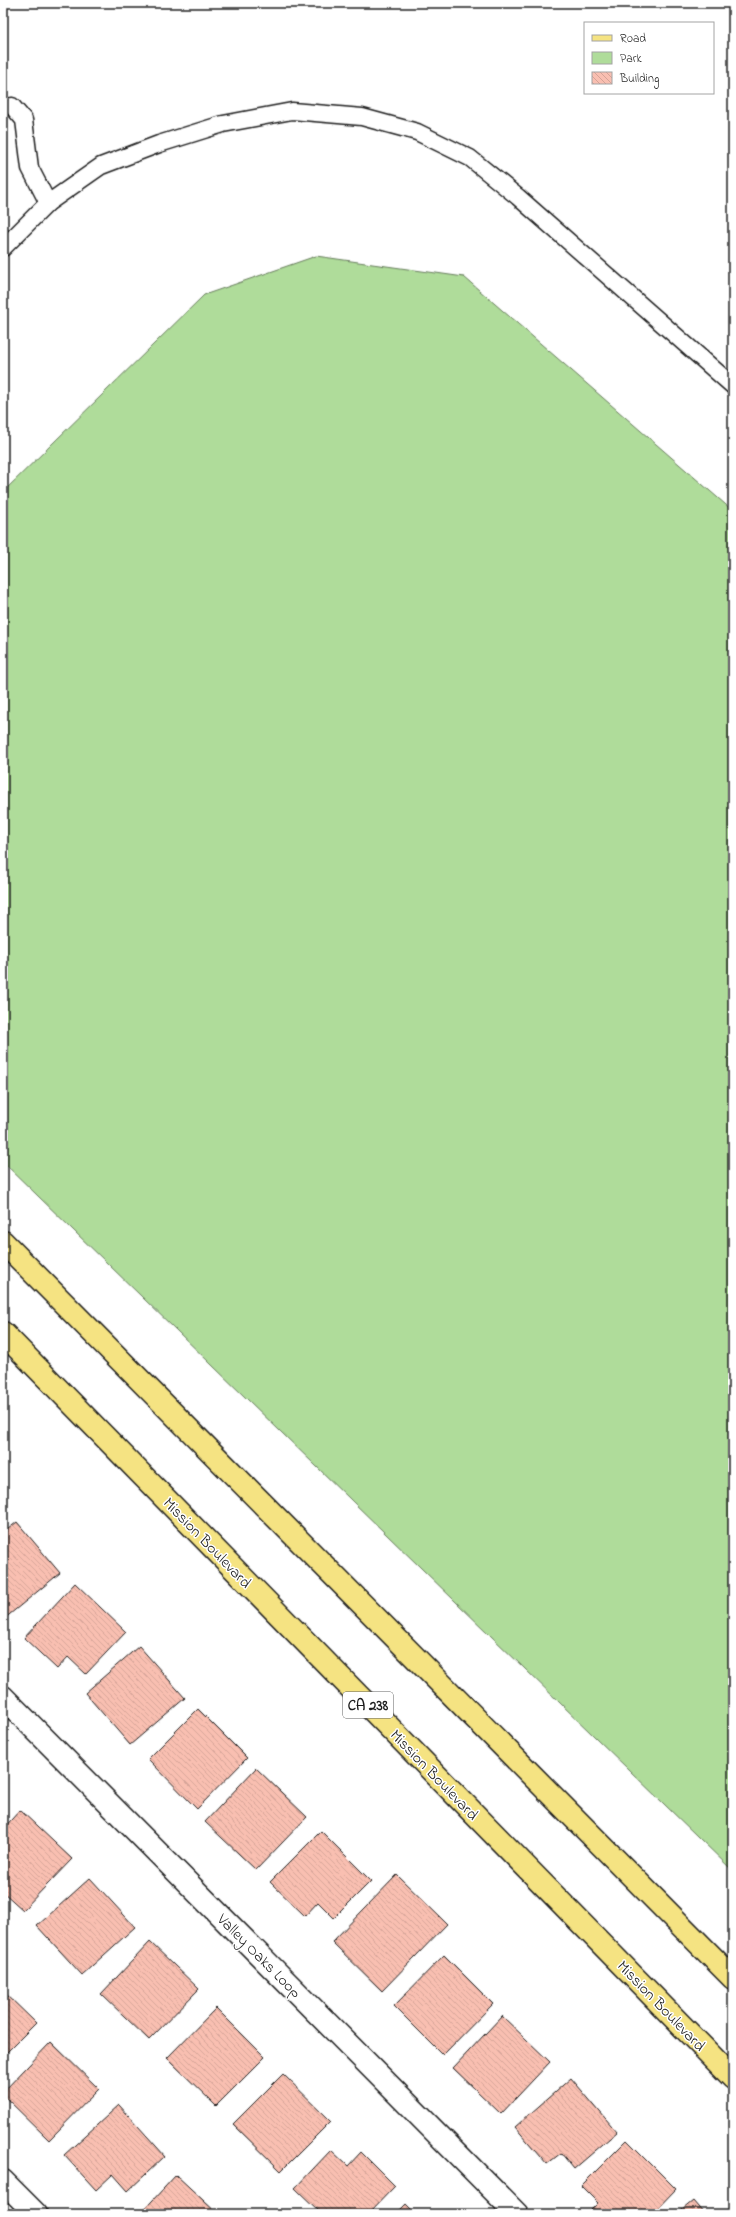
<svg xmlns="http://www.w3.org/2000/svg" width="736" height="2217" font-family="'Indie Flower',sans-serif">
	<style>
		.green { fill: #afdc9a; stroke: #667c5b }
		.building { fill: url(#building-back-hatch); stroke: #1c1c1c }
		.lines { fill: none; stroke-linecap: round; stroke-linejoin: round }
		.lane-casing { stroke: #1c1c1c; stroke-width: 19 }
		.street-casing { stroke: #1c1c1c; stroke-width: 25 }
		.primary-casing { stroke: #1c1c1c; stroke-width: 25 }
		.lane { stroke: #fff; stroke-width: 16 }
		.street { stroke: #fff; stroke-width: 22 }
		.primary { stroke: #f5e382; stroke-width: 22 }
		.labels { text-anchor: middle; stroke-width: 3; stroke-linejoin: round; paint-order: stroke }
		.shield { fill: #fff; stroke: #606060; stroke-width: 1 }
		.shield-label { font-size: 15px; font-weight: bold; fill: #1c1c1c }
		.street-label { font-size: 16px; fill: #1c1c1c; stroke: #fff }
	</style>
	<defs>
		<pattern id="building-back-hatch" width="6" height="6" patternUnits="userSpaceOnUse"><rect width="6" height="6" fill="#f9bfb1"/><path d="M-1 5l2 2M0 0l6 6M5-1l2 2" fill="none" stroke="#d5a498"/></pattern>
	</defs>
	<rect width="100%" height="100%" fill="#fff"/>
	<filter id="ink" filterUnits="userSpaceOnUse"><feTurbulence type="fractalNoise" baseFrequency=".025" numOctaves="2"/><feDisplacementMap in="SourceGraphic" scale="8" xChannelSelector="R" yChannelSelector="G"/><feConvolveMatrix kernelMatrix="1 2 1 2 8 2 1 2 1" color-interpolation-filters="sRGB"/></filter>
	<g filter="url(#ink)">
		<!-- green -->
		<path class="green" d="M316,256L464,277L733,511V1871L3,1162V492L204,295Z"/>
		<!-- building -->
		<g class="building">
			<path d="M17,1522L60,1573L4,1619L3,1533Z"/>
			<path d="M75,1583L126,1632L86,1674L68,1657L57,1669L24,1638Z"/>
			<path d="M139,1646L185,1698L130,1745L85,1693Z"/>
			<path d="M198,1709L247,1758L197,1809L148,1759Z"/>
			<path d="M256,1768L307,1817L256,1870L205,1822Z"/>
			<path d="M20,1810L72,1859L23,1910L3,1892V1829Z"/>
			<path d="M321,1831L371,1881L334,1918L318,1902L305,1916L270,1882Z"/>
			<path d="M397,1875L447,1924L382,1991L332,1942Z"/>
			<path d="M90,1878L135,1927L82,1975L37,1926Z"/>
			<path d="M150,1942L199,1989L149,2040L101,1994Z"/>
			<path d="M444,1955L493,2004L443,2055L394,2006Z"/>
			<path d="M3,1991L36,2023L3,2056Z"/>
			<path d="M216,2008L265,2057L216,2106L167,2058Z"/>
			<path d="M502,2016L550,2062L501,2114L453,2068Z"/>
			<path d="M51,2042L99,2089L49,2140L3,2095V2092Z"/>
			<path d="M283,2074L331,2121L281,2171L233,2124Z"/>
			<path d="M571,2078L617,2132L574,2169L561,2153L547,2164L515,2127Z"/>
			<path d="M119,2105L165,2156L128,2191L113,2174L96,2190L64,2155Z"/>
			<path d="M627,2140L676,2189L652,2214H595L591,2210L598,2203L581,2186Z"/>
			<path d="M331,2150L348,2166L361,2152L395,2186L368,2214H322L295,2188Z"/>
			<path d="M176,2175L218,2214H140Z"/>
			<path d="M693,2201L704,2214H677Z"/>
			<path d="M406,2204L416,2214H396Z"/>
		</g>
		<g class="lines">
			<defs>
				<g id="lane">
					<path d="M12,106L24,120L30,168L48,203"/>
					<path d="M3,248L48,203L101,166L159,144L223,124L292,111L362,117L417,132L470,158L518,197L733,386"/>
				</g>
				<g id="street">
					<path d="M3,1697L517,2214"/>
					<path d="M3,2181L36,2214"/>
				</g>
				<g id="primary">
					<path d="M3,1242L733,1978"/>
					<path d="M3,1333L733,2078"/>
				</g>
			</defs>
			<!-- lane casing -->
			<use href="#lane" class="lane-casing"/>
			<!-- street casing -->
			<use href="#street" class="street-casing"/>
			<!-- primary casing -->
			<use href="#primary" class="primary-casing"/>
			<!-- lane -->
			<use href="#lane" class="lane"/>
			<!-- street -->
			<use href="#street" class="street"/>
			<!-- primary -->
			<use href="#primary" class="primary"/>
		</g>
	</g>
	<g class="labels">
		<!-- shield labels -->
		<rect class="shield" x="343" y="1692" width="50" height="26" rx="3"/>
		<g class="shield-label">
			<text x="368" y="1710">CA 238</text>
		</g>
		<!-- street labels -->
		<g class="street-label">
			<text transform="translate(208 1542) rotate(46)" y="6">Mission Boulevard</text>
			<text transform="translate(435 1774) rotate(46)" y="6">Mission Boulevard</text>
			<text transform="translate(260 1955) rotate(45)" y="6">Valley Oaks Loop</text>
			<text transform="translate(662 2005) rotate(46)" y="6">Mission Boulevard</text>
		</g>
	</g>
	<!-- margin -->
	<rect width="736" height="2217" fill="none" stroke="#fff" stroke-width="16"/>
	<rect x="8" y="8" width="720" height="2201" fill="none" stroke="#1c1c1c" stroke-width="1.5" filter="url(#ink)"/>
	<!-- legend -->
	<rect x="584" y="22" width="130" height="72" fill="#ffffff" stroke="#a4a4a4"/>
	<rect x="592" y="35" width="20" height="6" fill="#f5e382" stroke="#a4a4a4"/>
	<text x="620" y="42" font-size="12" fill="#1c1c1c">Road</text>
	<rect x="592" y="52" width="20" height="12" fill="#afdc9a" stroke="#a4a4a4"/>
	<text x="620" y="62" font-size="12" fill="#1c1c1c">Park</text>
	<rect x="592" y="72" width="20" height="12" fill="url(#building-back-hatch)" stroke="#a4a4a4"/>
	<text x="620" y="82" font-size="12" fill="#1c1c1c">Building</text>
</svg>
